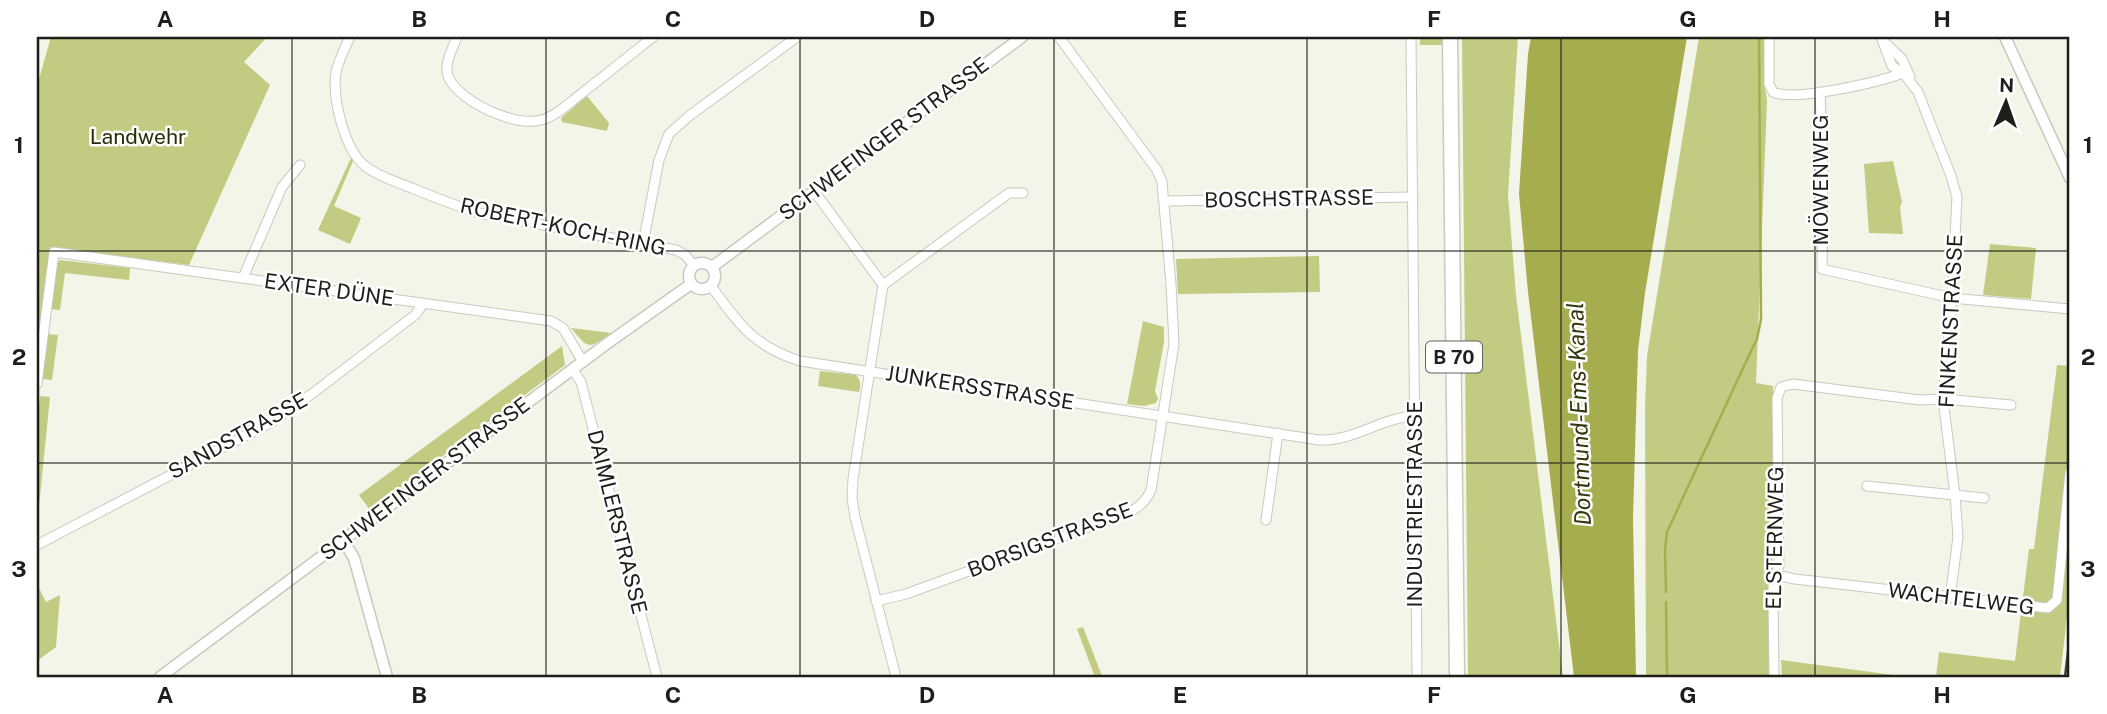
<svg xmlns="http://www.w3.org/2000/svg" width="2107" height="714" font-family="'Public Sans',sans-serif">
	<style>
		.green { fill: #c3ca81 }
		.water { fill: #a6ad4e }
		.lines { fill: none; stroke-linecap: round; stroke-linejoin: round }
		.stream { stroke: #a6ad4e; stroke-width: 2.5 }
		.minor-casing { stroke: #c8cabe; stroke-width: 11 }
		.tertiary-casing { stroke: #c8cabe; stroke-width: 13 }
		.primary-casing { stroke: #c8cabe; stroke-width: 17 }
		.minor { stroke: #fff; stroke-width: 9 }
		.tertiary { stroke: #fff; stroke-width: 10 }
		.primary { stroke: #fff; stroke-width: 14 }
		.rail { stroke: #40403b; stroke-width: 2.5 }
		.grid { fill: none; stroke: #1e1e1a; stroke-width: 2; stroke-opacity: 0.55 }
		.labels { text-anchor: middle; stroke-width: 5; stroke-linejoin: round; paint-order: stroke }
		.shield { fill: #fff; stroke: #62625f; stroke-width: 2 }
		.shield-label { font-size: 19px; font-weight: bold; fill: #1e1e1a }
		.park-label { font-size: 21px; fill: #2a2c03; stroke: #fff }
		.street-label { font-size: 21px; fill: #1e1e1a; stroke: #fff }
		.water-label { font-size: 23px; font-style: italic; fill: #33360d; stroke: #fff }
		.neatline { fill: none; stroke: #1e1e1a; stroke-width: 2.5 }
		.grid-label { font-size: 23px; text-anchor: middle; font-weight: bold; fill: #1e1e1a }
	</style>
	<rect width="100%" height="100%" fill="#f3f5e9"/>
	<!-- green -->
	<g class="green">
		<path d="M51,37H267L244,62L270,85L189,265L50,247L37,345V86Z"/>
		<rect x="1420" y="37" width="23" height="8"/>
		<path d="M1462,37H1518L1508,195L1516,295L1563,677H1468Z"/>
		<path d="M1699,37H1764V83L1767,100L1756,383L1773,386L1772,677H1646L1645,409L1647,356Z"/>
		<path d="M587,96L609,123L607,131L562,122L561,118Z"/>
		<path d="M351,158L353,161L334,206L361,218L350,244L318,230Z"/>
		<path d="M1893,161L1902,202L1900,207L1903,234L1869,233L1864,164Z"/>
		<path d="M1990,244L2036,248L2031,299L1983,295Z"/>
		<path d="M1319,256L1320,292L1178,294L1176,259Z"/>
		<path d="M60,260L130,268L129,280L65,273L60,310L50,309L57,263Z"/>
		<path d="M1143,321L1164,327V342L1155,391L1158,399L1156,403L1144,406L1127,404Z"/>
		<path d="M571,328L611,333C587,350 589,349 571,328Z"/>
		<path d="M47,334L58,335L52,380L42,379Z"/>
		<path d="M562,346L565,365L370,510L359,495Z"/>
		<path d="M2057,365L2070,366V591L2060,677H1936L1939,652L2015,661L2029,549H2034Z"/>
		<path d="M820,371L856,375C861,381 861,385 859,392L818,386Z"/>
		<path d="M40,396L50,397L37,526V424Z"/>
		<path d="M37,584L46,602L60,595L56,647L37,661Z"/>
		<path d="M1083,627L1102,676L1095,677L1077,629Z"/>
		<path d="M1781,660L1901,676L1908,677H1782Z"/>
	</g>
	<!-- water -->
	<path class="water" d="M1531,37H1687L1645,293L1638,350L1633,518L1636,677H1574L1528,292L1519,194L1528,54Z"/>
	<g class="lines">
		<!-- stream -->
		<g class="stream">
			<path d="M1666,592L1665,550L1667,532L1751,351L1757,339L1761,319L1759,37"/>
			<path d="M1666,602L1667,677"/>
		</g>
		<defs>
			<g id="minor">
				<path d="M350,37C345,48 339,59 336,72C332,98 344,149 365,166C376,175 391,180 404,185C429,195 453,205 479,213L676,250L685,255L694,265"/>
				<path d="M457,37C445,66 439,76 466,97C483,110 519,126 541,120C556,116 569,103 581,94C605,75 629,56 653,37"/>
				<path d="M1411,37L1417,677"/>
				<path d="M1769,37V84L1773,92C1794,102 1879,82 1903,73"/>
				<path d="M1881,37L1892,66L1903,73L1918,92L1951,176L1957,197L1952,298L1943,399L1955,495L1958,537L1950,598"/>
				<path d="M1883,41L1902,59L1910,77"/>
				<path d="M1820,92L1823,167L1822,269L1952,298L2070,309"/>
				<path d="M814,191L883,285L853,479L852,498L855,517L896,677"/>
				<path d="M1165,201L1413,197"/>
				<path d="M643,244L659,160L669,134L689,116L797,37"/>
				<path d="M243,278L282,187L300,165"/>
				<path d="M883,285L1009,193H1023"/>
				<path d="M711,286C739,324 753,346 800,361L1319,440C1352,442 1381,418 1414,416"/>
				<path d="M573,370L581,382L657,677"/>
				<path d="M37,384L54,252L551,321L563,328L583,362"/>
				<path d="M1867,486L1984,498"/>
				<path d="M1266,520L1278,433"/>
				<path d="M37,545L270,423L313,393L415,315L423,304"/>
				<path d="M1776,575L1795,579L2048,608L2057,600L2070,473"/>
				<path d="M876,601L906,594L1130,512C1140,506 1146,501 1151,490L1174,344L1171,284L1162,182L1157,170L1059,37"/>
				<path d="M1774,677L1773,588L1779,565L1777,398L1781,387L1793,384L1920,400L1943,399L2011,405"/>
			</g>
			<g id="tertiary">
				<path d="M2005,37L2070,178"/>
				<circle cx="702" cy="276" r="13"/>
				<path d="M712,267L1022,37"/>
				<path d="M343,540L354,558L387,677"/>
				<path d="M160,677L605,345L691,284"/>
			</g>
			<path id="primary" d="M1450,37L1457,677"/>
		</defs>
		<!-- minor casing -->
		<use href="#minor" class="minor-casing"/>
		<!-- tertiary casing -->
		<use href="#tertiary" class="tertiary-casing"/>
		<!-- primary casing -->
		<use href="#primary" class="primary-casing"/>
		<!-- minor -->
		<use href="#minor" class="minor"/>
		<!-- tertiary -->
		<use href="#tertiary" class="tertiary"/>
		<!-- primary -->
		<use href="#primary" class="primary"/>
		<!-- rail -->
		<path class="rail" d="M2065,677L2070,635"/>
	</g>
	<!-- grid -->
	<path class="grid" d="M292,37V677M546,37V677M800,37V677M1054,37V677M1307,37V677M1561,37V677M1815,37V677M37,251H2070M37,463H2070"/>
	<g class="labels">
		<!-- shield labels -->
		<rect class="shield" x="1426" y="341.5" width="56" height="31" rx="5"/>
		<g class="shield-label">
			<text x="1454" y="364">B 70</text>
		</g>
		<!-- park labels -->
		<g class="park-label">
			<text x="138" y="144">Landwehr</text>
		</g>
		<!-- street labels -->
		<g class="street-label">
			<text transform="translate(884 139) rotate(-37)" y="7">SCHWEFINGER STRASSE</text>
			<text transform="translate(1821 180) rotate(-90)" y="7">MÖWENWEG</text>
			<text transform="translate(1289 199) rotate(-1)" y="7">BOSCHSTRASSE</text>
			<text transform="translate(563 227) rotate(12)" y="7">ROBERT-KOCH-RING</text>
			<text transform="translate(329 290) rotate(8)" y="7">EXTER DÜNE</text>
			<text transform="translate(1951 321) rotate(-87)" y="7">FINKENSTRASSE</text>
			<text transform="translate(980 388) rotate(9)" y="7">JUNKERSSTRASSE</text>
			<text transform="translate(238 436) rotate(-29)" y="7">SANDSTRASSE</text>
			<text transform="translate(425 479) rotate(-37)" y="7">SCHWEFINGER STRASSE</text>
			<text transform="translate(1415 504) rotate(-90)" y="7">INDUSTRIESTRASSE</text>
			<text transform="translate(617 522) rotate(76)" y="7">DAIMLERSTRASSE</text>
			<text transform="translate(1775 538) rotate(-89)" y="7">ELSTERNWEG</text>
			<text transform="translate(1050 540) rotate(-21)" y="7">BORSIGSTRASSE</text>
			<text transform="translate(1961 599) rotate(7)" y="7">WACHTELWEG</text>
		</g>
		<!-- water labels -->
		<g class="water-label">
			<text transform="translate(1579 414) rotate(-92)" y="8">Dortmund-Ems-Kanal</text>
		</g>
	</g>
	<!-- border -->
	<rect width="2107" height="714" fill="none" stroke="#ffffff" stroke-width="77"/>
	<!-- north arrow -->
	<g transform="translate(2006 102) rotate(2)" stroke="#ffffff" stroke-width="5" paint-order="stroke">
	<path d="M0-5L12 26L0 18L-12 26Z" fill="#1e1e1a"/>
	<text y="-10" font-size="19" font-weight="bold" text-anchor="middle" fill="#1e1e1a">N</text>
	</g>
	<rect x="38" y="38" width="2030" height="638" class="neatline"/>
	<g class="grid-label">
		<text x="165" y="27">A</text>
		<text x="419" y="27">B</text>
		<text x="673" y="27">C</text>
		<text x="927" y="27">D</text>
		<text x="1180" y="27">E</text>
		<text x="1434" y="27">F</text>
		<text x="1688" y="27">G</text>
		<text x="1942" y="27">H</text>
		<text x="19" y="153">1</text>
		<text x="2088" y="153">1</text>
		<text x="19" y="365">2</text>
		<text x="2088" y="365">2</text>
		<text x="19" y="577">3</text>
		<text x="2088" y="577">3</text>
		<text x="165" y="703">A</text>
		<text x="419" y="703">B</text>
		<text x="673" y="703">C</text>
		<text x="927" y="703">D</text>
		<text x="1180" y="703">E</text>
		<text x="1434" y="703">F</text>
		<text x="1688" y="703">G</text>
		<text x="1942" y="703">H</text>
	</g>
</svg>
